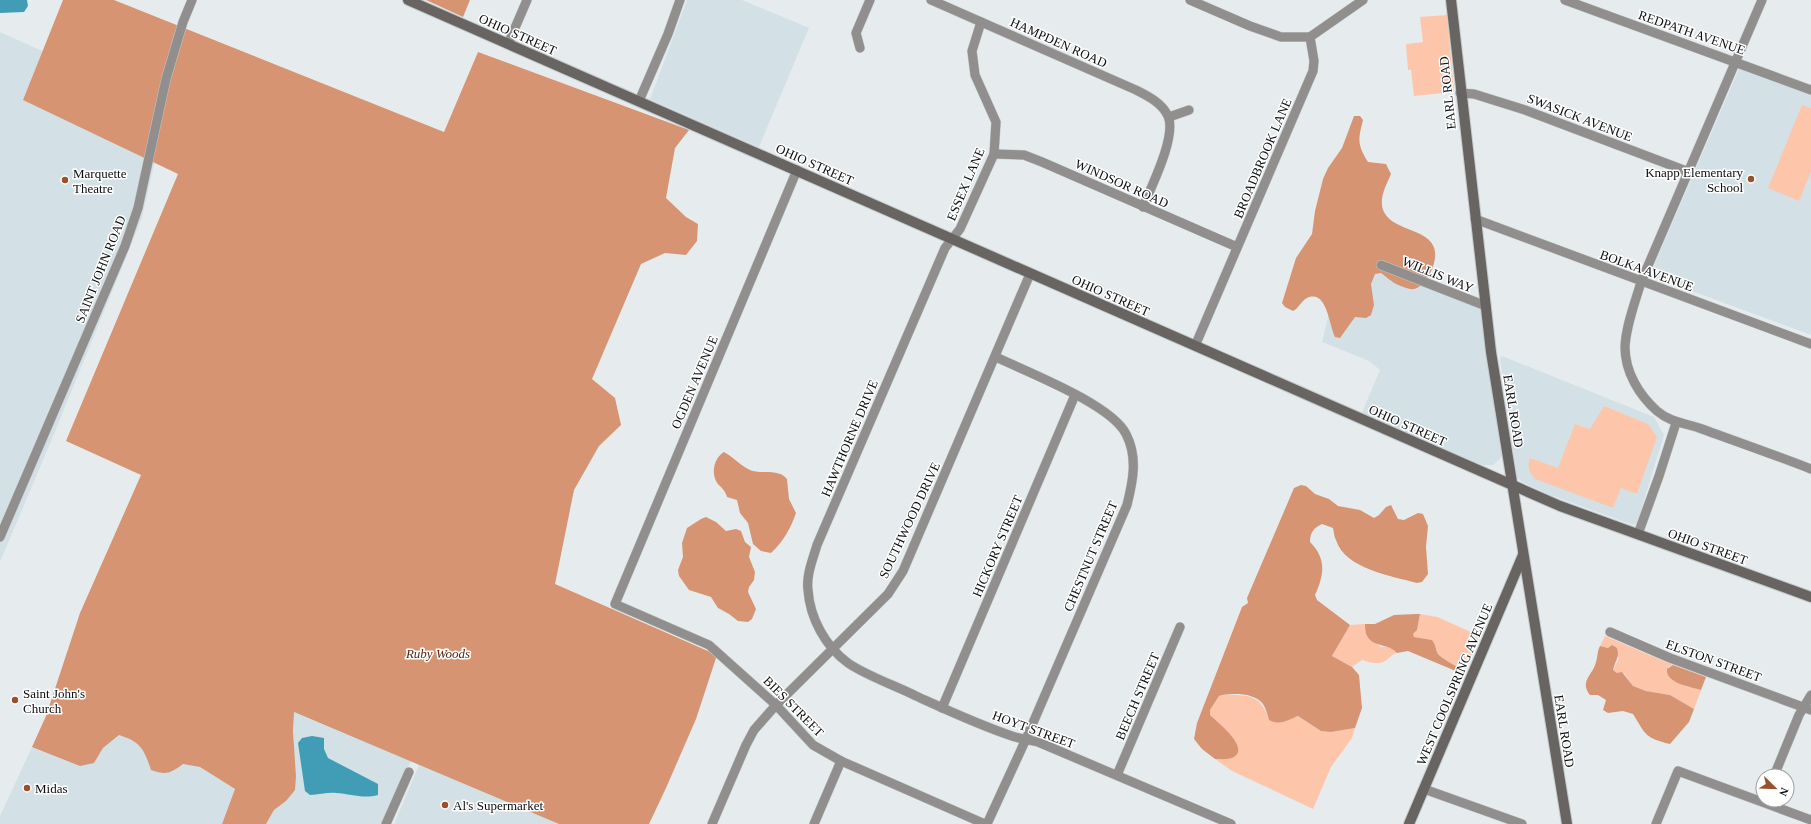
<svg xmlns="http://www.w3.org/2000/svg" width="1811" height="824" font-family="Georgia,serif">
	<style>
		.built { fill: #d3e1e6 }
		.green { fill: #fdc6ab }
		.forest { fill: #d69473 }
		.water { fill: #419cb5 }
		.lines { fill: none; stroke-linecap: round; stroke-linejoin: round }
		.street-casing { stroke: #c3c8ca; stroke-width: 10 }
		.secondary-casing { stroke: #c3c8ca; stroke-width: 12 }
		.street { stroke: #918f8e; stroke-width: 9 }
		.secondary { stroke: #676462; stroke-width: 10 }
		.poi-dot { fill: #99512b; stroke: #fff; stroke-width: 1.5 }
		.labels { text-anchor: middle; stroke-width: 3; stroke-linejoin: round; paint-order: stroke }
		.street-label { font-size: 13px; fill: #0a0c0d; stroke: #fff }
		.poi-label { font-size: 13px; fill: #0a0c0d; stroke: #fff; text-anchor: start }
		.park-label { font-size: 13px; font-style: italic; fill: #51250d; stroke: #fff }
	</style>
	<rect width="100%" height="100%" fill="#e6ecee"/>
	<!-- built -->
	<g class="built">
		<path d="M687,0H742L809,28L759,147L650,99Z"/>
		<path d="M0,32L167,107L142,218L52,439L0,562Z"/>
		<path d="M1739,69L1811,95V335L1667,282L1664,284L1656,278L1654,269L1655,263Z"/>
		<path d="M1344,252L1481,307L1503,450L1500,459L1493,465H1483L1361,415L1380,370L1369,361L1322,342Z"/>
		<path d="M1502,356L1654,417L1664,435L1637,523L1633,525L1551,495L1522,482L1517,477L1500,359Z"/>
		<path d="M293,712L411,761L382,824H266L274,810L286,801L296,776L294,753Z"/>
		<path d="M119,735L133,739L145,750L151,770L172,772L183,764L200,767L235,789L222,824H0V816L32,747L57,756L94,763L103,748Z"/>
		<path d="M419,765L559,824H394Z"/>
	</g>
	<!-- green -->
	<g class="green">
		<path d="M1447,15L1454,92L1414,96L1411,70H1408L1406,44L1423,42L1420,17Z"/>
		<path d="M1802,105L1811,108V172L1799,201L1768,188Z"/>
		<path d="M1604,406L1648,424L1657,437L1637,494L1621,488L1613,508L1535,479C1529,472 1527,467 1530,458L1558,468L1575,424L1590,429Z"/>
		<path d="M1420,614L1437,617L1480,636L1465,671C1458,667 1444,660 1439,655C1435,651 1437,646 1432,640L1414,637L1413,634L1417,630Z"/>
		<path d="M1365,624V631L1381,647H1389L1397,653C1393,654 1391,656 1388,659C1380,666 1372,663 1362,660L1352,667L1332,656L1350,625Z"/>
		<path d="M1605,636L1673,665L1668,667L1685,686L1701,690L1694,709L1670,695L1646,691L1633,686L1624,673H1617L1613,670L1619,658L1608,648L1600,646Z"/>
		<path d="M1224,695C1248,695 1261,694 1269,720L1284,722L1298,716L1321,731L1331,732L1355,728L1352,738L1331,767L1313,809L1232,771L1215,759L1231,758L1210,715V710L1219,696Z"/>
	</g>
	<!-- forest -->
	<g class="forest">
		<path d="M63,0H114L444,132L478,52L689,130L675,148L666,198L686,217L698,224L697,241L686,255L665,253L641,264L592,379L615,398L621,425L599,446L574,490L555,584L717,655L696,719L666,788L649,824H559L294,712L293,731L296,776L295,790L286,801L274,810L266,824H222L235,789L200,767L183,764C170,774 166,775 151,770C144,749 141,742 119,735L103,748L94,763L80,766L32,747L46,716L80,613L141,475L66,441L178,174L23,100Z"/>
		<path d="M426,0H470L463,17Z"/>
		<path d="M1354,116H1360L1363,120C1358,140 1357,144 1368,162L1386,164L1391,174C1386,186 1378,199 1384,212C1394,233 1439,228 1435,258C1434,266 1430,275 1425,281C1420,286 1417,290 1410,289C1397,286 1391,281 1381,273L1375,274L1371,284L1374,305L1371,315L1366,318L1355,317L1340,338L1335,337C1329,325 1327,289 1307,298C1301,301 1299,308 1293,311L1285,307L1282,303L1296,258L1312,234L1315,211L1323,179L1328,168L1342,148Z"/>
		<path d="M724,452C733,457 739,464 748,469C760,476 777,467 787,479L789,499L796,513C791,528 783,542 771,553L761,551L753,544L748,523L740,513L737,500L727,497C724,487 719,487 716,481C711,471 715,457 724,452Z"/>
		<path d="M1301,485L1306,486L1315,494L1329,499L1338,506L1360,510L1374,518L1379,515L1386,507L1391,505L1398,519L1404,520L1418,513L1423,514L1428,526L1426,547L1428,574L1422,582L1417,583C1392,576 1345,569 1336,540C1334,537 1334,532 1333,528L1322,524C1314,528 1310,532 1310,542C1327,559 1324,575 1315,595L1317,600L1350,625L1332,656L1352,667L1359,675L1362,708L1355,728L1331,732L1321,731L1298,716C1288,720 1280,726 1269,720C1267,713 1265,704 1259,700C1249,693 1230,693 1219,696L1210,710V715C1217,722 1250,747 1234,757C1229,760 1221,759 1215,759L1202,749L1194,739L1197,723L1242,607L1248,603L1247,598L1294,488Z"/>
		<path d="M706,517L716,522L726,531L736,529L741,531L745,542L751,547L749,557L755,572L754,580L749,587L748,592L756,609L752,619L748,622L738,621L729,614L718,608L711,597L689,590L679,576L678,570L683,557L682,543L687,528L701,519Z"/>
		<path d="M1416,614H1420L1417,630L1413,634L1414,637L1432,640C1437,646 1435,651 1439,655C1444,660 1458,667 1465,671L1463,674L1408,651L1397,653C1387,641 1364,650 1365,624H1375L1394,615Z"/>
		<path d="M1612,645L1617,648C1620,657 1615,661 1613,670L1617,673L1622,672L1633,686L1646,691L1670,695L1694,709L1689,722L1670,744C1645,738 1646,735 1633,714L1623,711L1608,713L1603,710L1606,700L1598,695H1590C1579,681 1593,675 1596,662C1598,656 1597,651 1600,646L1608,648Z"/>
		<path d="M1673,665L1706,677L1701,690C1691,687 1665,683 1667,669Z"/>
	</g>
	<!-- water -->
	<g class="water">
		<path d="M0,0H27L28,6L24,12L0,13Z"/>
		<path d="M312,736L324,738V749L328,758L378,784V795C363,799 351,794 336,793C328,792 319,795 310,795L305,791L298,743L302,738Z"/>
	</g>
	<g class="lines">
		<defs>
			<g id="street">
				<path d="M931,0L1136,90C1148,96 1162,103 1168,116C1177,136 1151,187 1143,207"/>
				<path d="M1190,0L1250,26L1281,37H1310"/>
				<path d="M1565,0L1811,90"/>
				<path d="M1762,0L1641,282C1635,303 1626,325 1625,347C1625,372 1639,395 1657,411C1671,423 1686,423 1702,429C1738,442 1775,455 1811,469"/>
				<path d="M981,22L972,51L975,75L996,122L994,154L960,229L945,248L817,545C813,559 806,575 808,590C810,618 825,646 848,663C865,675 896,686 916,696C947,710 979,725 1012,736C1020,739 1030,740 1038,742L1231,824"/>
				<path d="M508,44L527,0"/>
				<path d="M860,48L856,33L870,0"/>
				<path d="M1460,93L1474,94L1525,110L1689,172"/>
				<path d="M639,101L668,34L680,0"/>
				<path d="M1169,117L1189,110"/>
				<path d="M994,154L1024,155L1042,162L1237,247"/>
				<path d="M797,170L615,604L709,645L776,705L813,745L841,761L985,824"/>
				<path d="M1475,219L1811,344"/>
				<path d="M1381,265L1486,306"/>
				<path d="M1195,346L1313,71L1314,61L1310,37L1363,0"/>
				<path d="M1638,534L1659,476L1676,423"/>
				<path d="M0,537L125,246L138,208L166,79L183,22L192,0"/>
				<path d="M1610,632L1670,658L1811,710"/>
				<path d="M942,708L1075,395"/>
				<path d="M1117,775L1180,627"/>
				<path d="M1774,776L1799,715L1811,695"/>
				<path d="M1424,789L1522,824"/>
				<path d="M386,824L409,772"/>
				<path d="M712,824L746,745L754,730L776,705L888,594L903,571L1030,274"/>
				<path d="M814,824L841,761"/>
				<path d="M987,824L1026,739L1127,505C1133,481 1138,457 1126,434C1111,404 1027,372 996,357"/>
				<path d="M1656,824L1678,771L1811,820"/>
			</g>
			<g id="secondary">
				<path d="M408,0L1560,506L1811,597"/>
				<path d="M1451,0L1491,352L1567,824"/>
				<path d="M1409,824L1523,555"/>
			</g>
		</defs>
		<!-- street casing -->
		<use href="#street" class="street-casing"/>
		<!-- secondary casing -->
		<use href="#secondary" class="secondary-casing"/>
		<!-- street -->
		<use href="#street" class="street"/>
		<!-- secondary -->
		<use href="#secondary" class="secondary"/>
	</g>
	<!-- markers -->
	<g class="poi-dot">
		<circle cx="1751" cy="179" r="4"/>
		<circle cx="65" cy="180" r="4"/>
		<circle cx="15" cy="700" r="4"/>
		<circle cx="27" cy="788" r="4"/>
		<circle cx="445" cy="805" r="4"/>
	</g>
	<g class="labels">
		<!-- street labels -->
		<g class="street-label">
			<text transform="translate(1692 32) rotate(19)" y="5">REDPATH AVENUE</text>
			<text transform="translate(518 34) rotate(24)" y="5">OHIO STREET</text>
			<text transform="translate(1059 42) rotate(24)" y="5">HAMPDEN ROAD</text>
			<text transform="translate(1447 93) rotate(-96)" y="5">EARL ROAD</text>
			<text transform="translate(1580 117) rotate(21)" y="5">SWASICK AVENUE</text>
			<text transform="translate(1262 158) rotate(-67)" y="5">BROADBROOK LANE</text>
			<text transform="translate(815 164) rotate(24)" y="5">OHIO STREET</text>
			<text transform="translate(1122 183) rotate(24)" y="5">WINDSOR ROAD</text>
			<text transform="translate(965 184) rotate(-67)" y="5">ESSEX LANE</text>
			<text transform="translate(100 269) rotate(-68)" y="5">SAINT JOHN ROAD</text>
			<text transform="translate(1647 270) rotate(20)" y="5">BOLKA AVENUE</text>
			<text transform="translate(1438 274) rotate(22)" y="5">WILLIS WAY</text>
			<text transform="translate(1111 295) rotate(24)" y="5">OHIO STREET</text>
			<text transform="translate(694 382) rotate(-67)" y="5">OGDEN AVENUE</text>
			<text transform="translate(1514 411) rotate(81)" y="5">EARL ROAD</text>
			<text transform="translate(1408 425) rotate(24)" y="5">OHIO STREET</text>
			<text transform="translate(849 438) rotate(-67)" y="5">HAWTHORNE DRIVE</text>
			<text transform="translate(909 520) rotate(-65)" y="5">SOUTHWOOD DRIVE</text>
			<text transform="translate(997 546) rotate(-67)" y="5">HICKORY STREET</text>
			<text transform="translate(1708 546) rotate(20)" y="5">OHIO STREET</text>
			<text transform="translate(1090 556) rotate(-67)" y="5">CHESTNUT STREET</text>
			<text transform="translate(1714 660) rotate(20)" y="5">ELSTON STREET</text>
			<text transform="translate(1454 684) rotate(-67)" y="5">WEST COOLSPRING AVENUE</text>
			<text transform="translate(1137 696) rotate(-67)" y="5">BEECH STREET</text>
			<text transform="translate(794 706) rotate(45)" y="5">BIES STREET</text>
			<text transform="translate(1034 729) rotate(20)" y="5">HOYT STREET</text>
			<text transform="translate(1565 731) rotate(81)" y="5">EARL ROAD</text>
		</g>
		<!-- poi labels -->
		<g class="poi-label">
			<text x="1743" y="177" text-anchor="end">Knapp Elementary<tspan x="1743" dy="15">School</tspan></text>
			<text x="73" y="178">Marquette<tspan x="73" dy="15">Theatre</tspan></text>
			<text x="23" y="698">Saint John's<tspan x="23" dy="15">Church</tspan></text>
			<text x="35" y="793">Midas</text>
			<text x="453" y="810">Al's Supermarket</text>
		</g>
		<!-- park labels -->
		<g class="park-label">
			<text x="438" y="658">Ruby Woods</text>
		</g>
	</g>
	<!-- north arrow -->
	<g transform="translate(1775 788) rotate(113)"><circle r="19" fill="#ffffff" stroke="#9d9e9e"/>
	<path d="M0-3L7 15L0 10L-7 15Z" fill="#99512b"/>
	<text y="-6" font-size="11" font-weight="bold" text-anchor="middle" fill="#0a0c0d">N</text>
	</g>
</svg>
